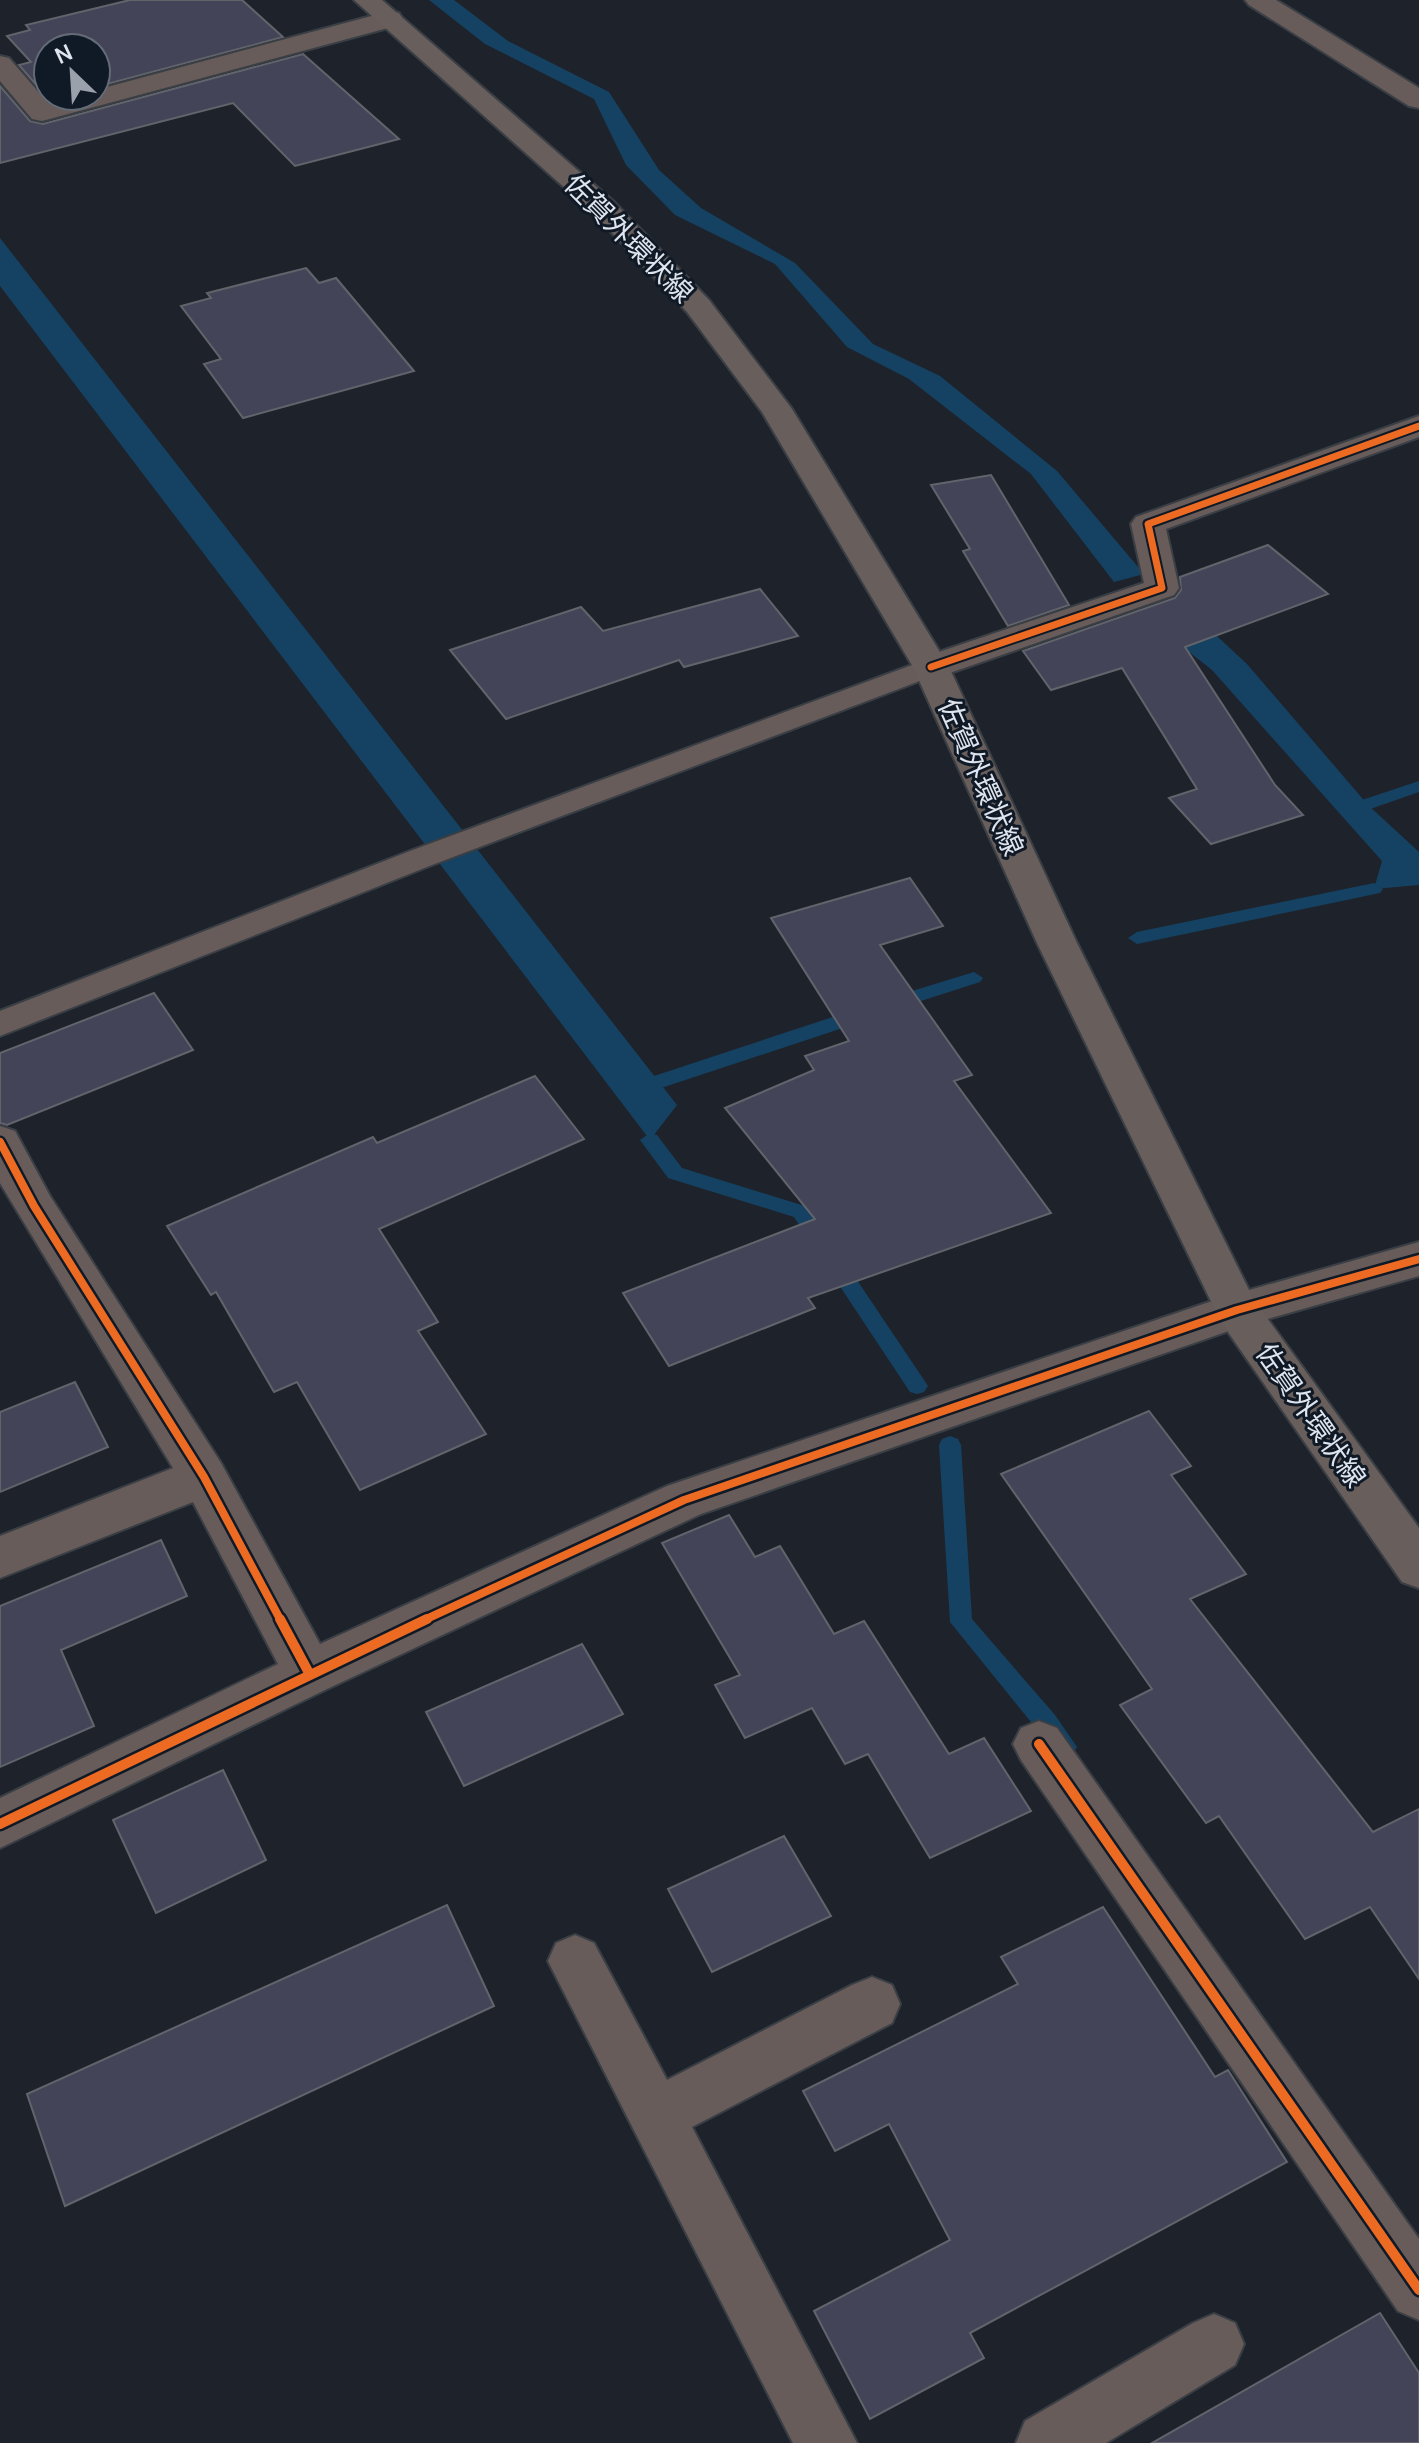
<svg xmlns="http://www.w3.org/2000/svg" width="1419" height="2443" font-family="Manrope,'Noto Sans JP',sans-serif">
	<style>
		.water { fill: #154262 }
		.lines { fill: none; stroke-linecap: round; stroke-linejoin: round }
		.stream { fill: #154262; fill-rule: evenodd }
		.building { fill: #444458; stroke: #62646b; stroke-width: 2 }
		.service-casing { stroke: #3a3f45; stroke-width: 4 }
		.minor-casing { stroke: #3a3f45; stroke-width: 4 }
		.primary-casing { stroke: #3a3f45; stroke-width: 4 }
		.service { fill: #675c59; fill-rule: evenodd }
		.minor { fill: #675c59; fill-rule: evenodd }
		.primary { fill: #685e5b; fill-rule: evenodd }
		.cycleway-far3-casing { stroke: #101926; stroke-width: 8 }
		.cycleway-far2-casing { stroke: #101926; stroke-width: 11 }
		.cycleway-far1-casing { stroke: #101926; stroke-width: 13 }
		.cycleway-casing { stroke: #101926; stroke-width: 15 }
		.cycleway-far3 { stroke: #ed6a23; stroke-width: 5 }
		.cycleway-far2 { stroke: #ed6a23; stroke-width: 7 }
		.cycleway-far1 { stroke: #ed6a23; stroke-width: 8 }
		.cycleway { stroke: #ed6a23; stroke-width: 10 }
		.labels { text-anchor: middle; stroke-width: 6; stroke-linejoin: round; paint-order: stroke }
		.street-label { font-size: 28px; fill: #dfe5ee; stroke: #101926 }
	</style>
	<rect width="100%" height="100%" fill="#1e232b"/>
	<!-- water -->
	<g class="water">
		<path d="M429,0H454L508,41L609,92L659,170L701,208L795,263L873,344L940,376L1057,471L1144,574L1114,582L1031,474L909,379L847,347L775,264L675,215L626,165L594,99L485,44Z"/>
		<path d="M0,238L677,1105L650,1140L0,286Z"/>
		<path d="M1179,601L1247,664L1368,805L1419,852V885L1374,889L1382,861L1212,670L1142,615Z"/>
	</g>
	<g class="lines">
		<!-- stream -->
		<g class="stream">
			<path d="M1419,781V792L1353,815L1344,809L1347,805Z"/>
			<path d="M1374,883L1383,889L1380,893L1137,944L1128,938L1137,932Z"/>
			<path d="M974,972L983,978L980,982L893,1010L884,1004L886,999Z"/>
			<path d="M863,1007L872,1014L870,1019L658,1089L648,1082L651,1077Z"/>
			<path d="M650,1133L657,1135L682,1168L808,1207L924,1380L928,1386L924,1392L917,1394L910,1392L794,1217L668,1178L640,1140Z"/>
			<path d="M950,1436L958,1439L961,1445L972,1619L1055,1715L1077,1747L1073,1754L1065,1757L1057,1754L950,1622L939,1445L942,1439Z"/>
		</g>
	</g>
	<!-- building -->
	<g class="building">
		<path d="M130,0H242L283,37L96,87V48H48V96H62L49,100L19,65L31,62L7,36L30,30L26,25Z"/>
		<path d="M303,54L399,139L295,166L233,103L0,163V86L30,121L43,124Z"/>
		<path d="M306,268L319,283L336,278L414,371L243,418L204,364L221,359L181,306L211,298L207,293Z"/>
		<path d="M991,475L1069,605L1008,626L963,551L970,549L931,485Z"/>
		<path d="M1268,545L1328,594L1185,647L1275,785L1303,815L1211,844L1169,798L1197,789L1122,668L1051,690L1023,651L1175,598L1181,590L1180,577Z"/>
		<path d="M760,589L798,636L684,667L679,660L506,719L450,650L581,607L603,631Z"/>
		<path d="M910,878L943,926L880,945L972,1075L954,1081L1051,1213L808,1298L815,1308L669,1366L623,1293L815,1219L725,1108L814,1070L805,1056L849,1041L771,918Z"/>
		<path d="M154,993L193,1050L7,1125L0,1123V1053Z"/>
		<path d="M535,1076L584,1139L379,1229L438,1322L418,1331L486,1434L360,1490L297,1382L274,1392L216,1292L211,1295L167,1226L373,1137L377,1143Z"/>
		<path d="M75,1382L108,1447L0,1492V1412Z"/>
		<path d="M1149,1411L1191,1466L1171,1475L1246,1574L1190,1599L1373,1832L1419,1809V1979L1370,1907L1305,1939L1219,1816L1206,1823L1120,1705L1152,1689L1001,1474Z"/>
		<path d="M729,1515L755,1557L780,1546L834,1634L864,1621L949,1754L984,1738L1031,1811L930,1858L868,1754L845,1764L812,1708L745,1738L715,1685L740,1675L662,1543Z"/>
		<path d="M161,1540L187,1596L61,1650L94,1726L0,1767V1606Z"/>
		<path d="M582,1644L623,1714L464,1786L426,1712Z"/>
		<path d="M223,1770L266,1860L156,1913L113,1820Z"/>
		<path d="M784,1836L831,1916L712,1972L668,1889Z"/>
		<path d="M447,1905L494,2006L65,2206L27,2094Z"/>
		<path d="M1103,1907L1215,2077L1228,2070L1287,2162L970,2333L984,2358L870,2419L814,2311L950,2240L889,2124L835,2151L803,2091L1018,1984L1001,1957Z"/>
		<path d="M1380,2313L1419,2373V2443H1152Z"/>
	</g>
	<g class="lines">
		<defs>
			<path id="service" d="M931,658L941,661L946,667L941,673L432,865L0,1036V1011L410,851Z"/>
			<g id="minor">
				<path d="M1245,0H1276L1419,88V108L1409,106L1249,5Z"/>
				<path d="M390,11L399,13L403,19L399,25L42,121L32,119L0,81V56L9,58L48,103L74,96H96V90Z"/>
				<path d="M1419,416V437L1166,529L1179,588L1174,595L944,675L931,678L918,675L913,667L918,659L1144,583L1131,524L1136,517Z"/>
				<path d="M0,1126L15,1131L50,1196L221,1463L320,1644L667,1486L1221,1298L1419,1242V1276L1243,1326L701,1514L327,1689L0,1848V1798L278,1664L193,1502L0,1578V1536L173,1468L0,1183Z"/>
				<path d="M1039,1721L1057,1728L1419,2239V2320L1398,2311L1021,1760L1013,1744L1021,1728Z"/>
				<path d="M575,1935L594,1943L667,2080L852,1985L872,1977L892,1985L900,2004L892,2023L692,2127L857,2443H793L548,1961L556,1943Z"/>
				<path d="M1214,2314L1235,2323L1244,2344L1235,2365L1106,2443H1016L1025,2421L1193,2323Z"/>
			</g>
			<path id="primary" d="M354,0H382L613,201L709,300L792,409L949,667L1077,943L1254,1300L1419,1528V1588L1402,1582L1221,1322L1037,943L913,667L762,412L687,312L593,213Z"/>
		</defs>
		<!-- service casing -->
		<use href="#service" class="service-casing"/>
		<!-- minor casing -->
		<use href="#minor" class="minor-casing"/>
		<!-- primary casing -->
		<use href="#primary" class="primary-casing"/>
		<!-- service -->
		<use href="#service" class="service"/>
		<!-- minor -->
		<use href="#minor" class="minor"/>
		<!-- primary -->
		<use href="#primary" class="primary"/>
		<defs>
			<path id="cycleway-far3" d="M1414,428L1419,426"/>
			<path id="cycleway-far2" d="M931,667L1162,588L1148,524L1419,426"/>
			<g id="cycleway-far1">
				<path d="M0,1142L34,1206L204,1477L281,1621"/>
				<path d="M422,1621L684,1500L1237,1310L1419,1259"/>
			</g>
			<g id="cycleway">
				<path d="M280,1619L309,1673"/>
				<path d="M1039,1744L1419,2290"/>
				<path d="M0,1824L427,1619"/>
			</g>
		</defs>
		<!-- cycleway-far3 casing -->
		<use href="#cycleway-far3" class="cycleway-far3-casing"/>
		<!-- cycleway-far2 casing -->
		<use href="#cycleway-far2" class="cycleway-far2-casing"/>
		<!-- cycleway-far1 casing -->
		<use href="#cycleway-far1" class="cycleway-far1-casing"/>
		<!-- cycleway casing -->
		<use href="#cycleway" class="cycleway-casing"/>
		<!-- cycleway-far3 -->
		<use href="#cycleway-far3" class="cycleway-far3"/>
		<!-- cycleway-far2 -->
		<use href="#cycleway-far2" class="cycleway-far2"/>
		<!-- cycleway-far1 -->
		<use href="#cycleway-far1" class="cycleway-far1"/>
		<!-- cycleway -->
		<use href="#cycleway" class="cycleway"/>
	</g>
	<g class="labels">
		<!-- street labels -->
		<g class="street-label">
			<text transform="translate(629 238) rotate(45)" y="10">佐賀外環状線</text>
			<text transform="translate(981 777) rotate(66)" y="10">佐賀外環状線</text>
			<text transform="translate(1311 1415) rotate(55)" y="10">佐賀外環状線</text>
		</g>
	</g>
	<!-- north arrow -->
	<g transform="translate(72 72) rotate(335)"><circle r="38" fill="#101926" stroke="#636b76" stroke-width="2"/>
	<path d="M0-6L14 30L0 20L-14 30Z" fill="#9ba1aa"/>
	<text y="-12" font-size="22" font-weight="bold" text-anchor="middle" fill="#dfe5ee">N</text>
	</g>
</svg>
